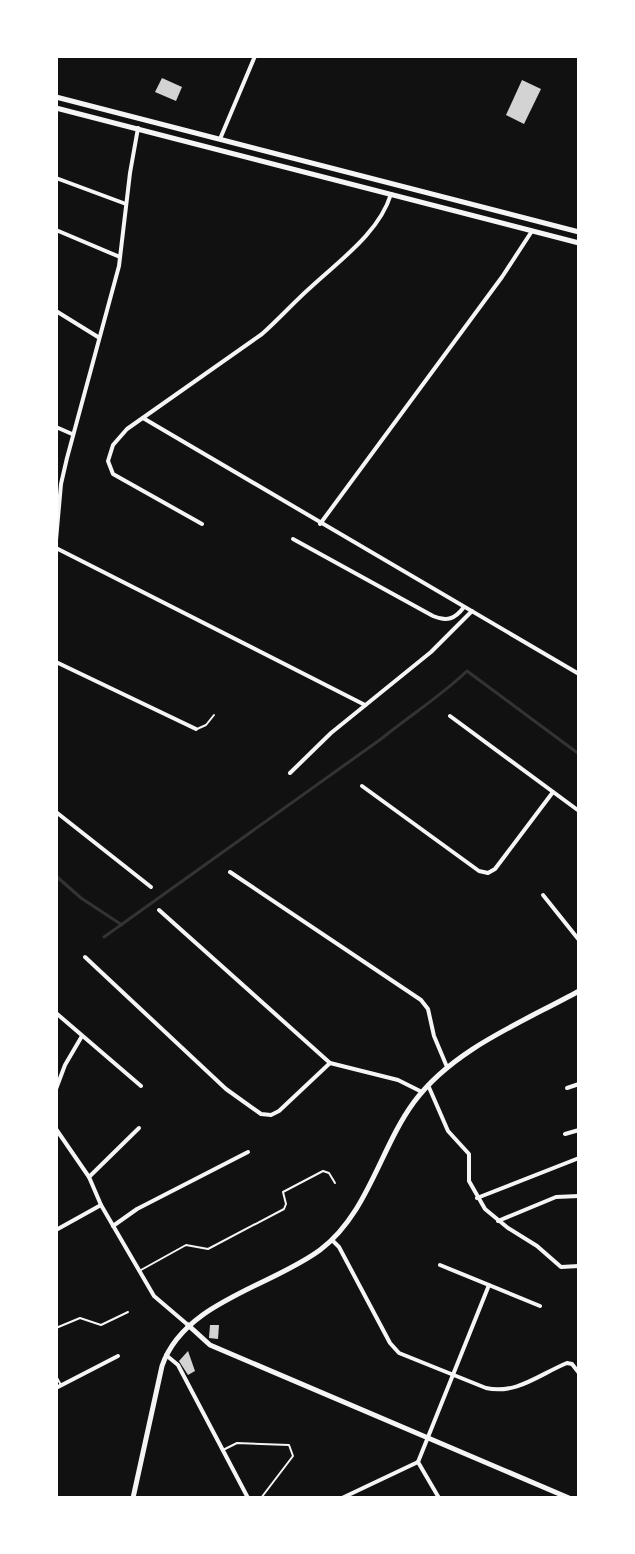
<svg xmlns="http://www.w3.org/2000/svg" width="635" height="1554" font-family="'Fira Sans Condensed',sans-serif">
	<style>
		.lines { fill: none; stroke-linecap: round; stroke-linejoin: round }
		.stream { stroke: #333; stroke-width: 3 }
		.building { fill: #d3d3d3 }
		.service { stroke: #f5f5f5; stroke-width: 2 }
		.minor { stroke: #f5f5f5; stroke-width: 4 }
		.tertiary { stroke: #f5f5f5; stroke-width: 5 }
		.secondary { stroke: #f5f5f5; stroke-width: 5 }
	</style>
	<rect width="100%" height="100%" fill="#111"/>
	<g class="lines">
		<!-- stream -->
		<g class="stream">
			<path d="M56,876L81,898L122,925"/>
			<path d="M104,937L381,739C409,716 441,696 467,671L579,754"/>
		</g>
	</g>
	<!-- building -->
	<g class="building">
		<path d="M162,78L182,87L176,101L155,92Z"/>
		<path d="M522,80L541,89L524,124L506,115Z"/>
		<path d="M210,1325H219L218,1339L209,1338Z"/>
		<path d="M188,1351L195,1371L188,1375L179,1361Z"/>
	</g>
	<g class="lines">
		<!-- service -->
		<g class="service">
			<path d="M197,729L206,725L214,715"/>
			<path d="M141,1270L186,1245L208,1249L284,1209L286,1204L283,1192L323,1171L329,1173L335,1183"/>
			<path d="M56,1328L80,1318L101,1325L128,1312"/>
			<path d="M56,1376L61,1385"/>
			<path d="M223,1450L237,1443L289,1445L293,1456L261,1498"/>
		</g>
		<!-- minor -->
		<g class="minor">
			<path d="M220,139L255,56"/>
			<path d="M56,178L126,204"/>
			<path d="M56,230L120,257"/>
			<path d="M56,311L98,337"/>
			<path d="M143,418L579,674"/>
			<path d="M56,427L72,434"/>
			<path d="M202,524L113,474L108,461L113,445L127,429L262,334C279,319 294,302 311,287C340,260 379,233 391,194"/>
			<path d="M320,524L502,277L532,231"/>
			<path d="M293,539L433,616C447,622 455,619 464,607"/>
			<path d="M56,540L61,484L67,458L119,266L130,173L138,128"/>
			<path d="M56,548L365,705"/>
			<path d="M56,662L196,729"/>
			<path d="M450,716L579,811"/>
			<path d="M290,773L331,733L431,652L472,611"/>
			<path d="M362,786L479,871L488,873L495,869L553,792"/>
			<path d="M56,812L151,887"/>
			<path d="M230,872L421,1000L428,1009L434,1036L447,1067"/>
			<path d="M543,895L579,940"/>
			<path d="M159,910L330,1063L398,1080L422,1092"/>
			<path d="M85,957L226,1089L261,1114L271,1115L279,1111L330,1063"/>
			<path d="M56,1013L141,1086"/>
			<path d="M428,1085L448,1131L469,1154V1181L485,1209L508,1228L537,1246L561,1267L579,1266"/>
			<path d="M567,1088L579,1084"/>
			<path d="M56,1089L65,1065L82,1036"/>
			<path d="M56,1129L89,1177L101,1205L154,1296L188,1325"/>
			<path d="M565,1134L579,1130"/>
			<path d="M89,1177L139,1128"/>
			<path d="M477,1198L579,1158"/>
			<path d="M498,1221L556,1197L579,1196"/>
			<path d="M113,1226L137,1209L248,1152"/>
			<path d="M56,1230L101,1205"/>
			<path d="M332,1240L339,1247L390,1343L399,1353L486,1388C516,1395 540,1374 567,1363L572,1364L579,1373"/>
			<path d="M440,1265L540,1306"/>
			<path d="M166,1355L178,1365L248,1498"/>
			<path d="M56,1388L118,1356"/>
			<path d="M418,1462L489,1285"/>
			<path d="M418,1462L439,1498"/>
			<path d="M342,1498L418,1462"/>
		</g>
		<!-- tertiary -->
		<g class="tertiary">
			<path d="M188,1325L210,1345L569,1498"/>
			<path d="M133,1498L162,1366C184,1302 270,1287 320,1250C368,1214 380,1148 414,1102C453,1049 523,1022 579,991"/>
		</g>
		<!-- secondary -->
		<g class="secondary">
			<path d="M56,97L579,232"/>
			<path d="M56,108L579,243"/>
		</g>
	</g>
	<!-- border -->
	<rect width="635" height="1554" fill="none" stroke="#ffffff" stroke-width="116"/>
</svg>
